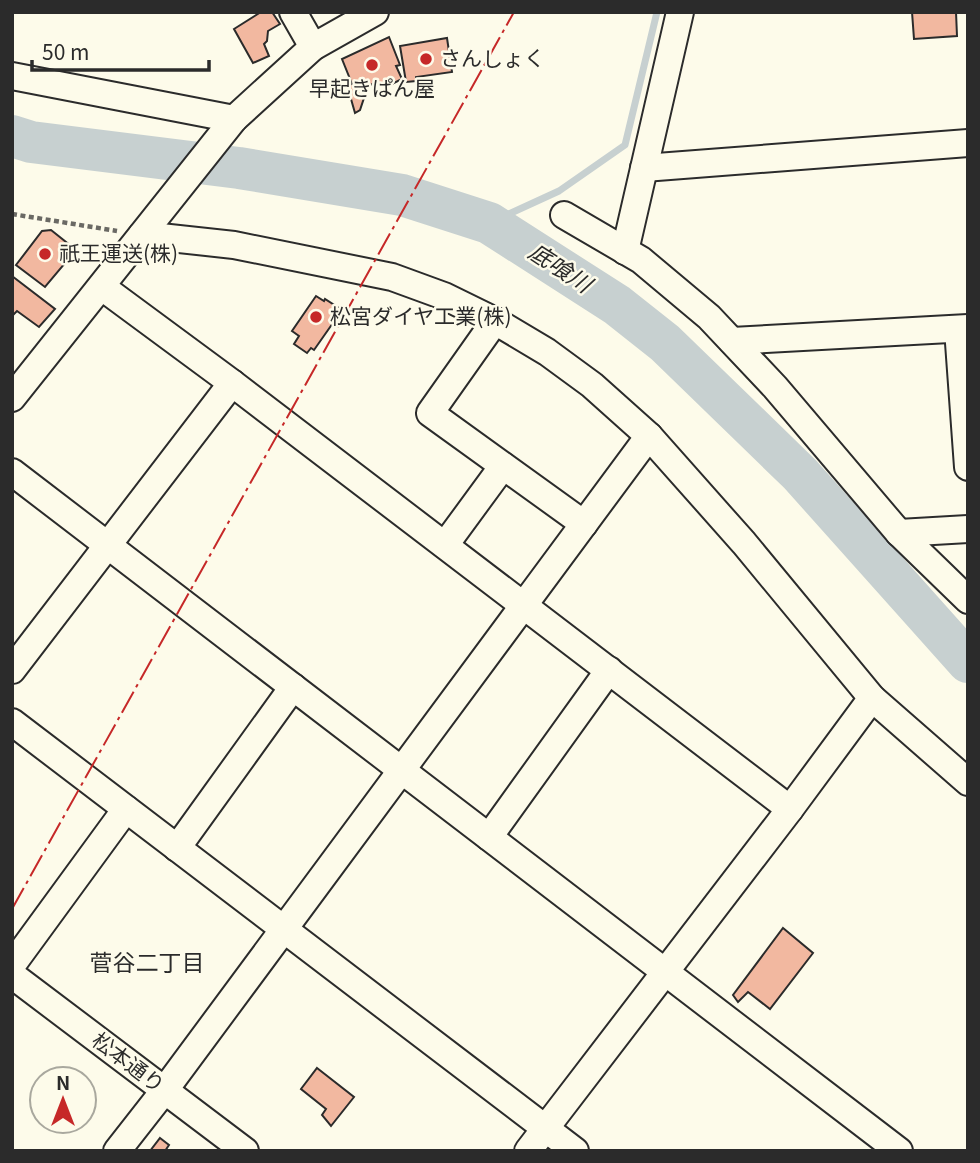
<svg xmlns="http://www.w3.org/2000/svg" width="980" height="1163" font-family="Georgia,'Noto Sans JP',serif">
	<style>
		.lines { fill: none; stroke-linecap: round; stroke-linejoin: round }
		.stream { stroke: #c7d0d0; stroke-width: 7 }
		.river { stroke: #c7d0d0; stroke-width: 42 }
		.building { fill: #f2b8a0; stroke: #2b2b2b; stroke-width: 2 }
		.minor-casing { stroke: #2b2b2b; stroke-width: 30 }
		.path { stroke: #6a6964; stroke-width: 4.5; stroke-dasharray: 5 3.5; stroke-linecap: butt }
		.minor { stroke: #fdfbea; stroke-width: 26 }
		.power { stroke: #c62828; stroke-width: 2; stroke-dasharray: 24 5 3.5 5; stroke-linecap: butt }
		.poi-dot { fill: #c62828; stroke: #fdfbea; stroke-width: 2.5 }
		.labels { text-anchor: middle; stroke-width: 5; stroke-linejoin: round; paint-order: stroke }
		.poi-label { font-size: 21px; fill: #2b2b2b; stroke: #fdfbea; text-anchor: start }
		.street-label { font-size: 21px; fill: #2b2b2b; stroke: #fdfbea }
		.water-label { font-size: 23px; font-style: italic; fill: #2b2b2b; stroke: #fdfbea }
		.neighbourhood-label { font-size: 23px; fill: #2b2b2b; stroke: #fdfbea }
	</style>
	<rect width="100%" height="100%" fill="#fdfbea"/>
	<g class="lines">
		<!-- stream -->
		<path class="stream" d="M489,223L559,191L625,145L657,12"/>
		<!-- river -->
		<path class="river" d="M12,136L31,142L239,168L402,195L489,223L617,305L665,343L800,474L968,662"/>
	</g>
	<!-- building -->
	<g class="building">
		<path d="M261,12H272L280,24L268,31L267,41L264,44L269,56L253,63L234,29Z"/>
		<path d="M912,12H956L957,36L914,39Z"/>
		<path d="M389,37L400,65L396,66L402,79L392,84L390,81L377,86L375,83L368,86L360,110L355,113L347,85L352,84L342,59Z"/>
		<path d="M447,38L452,72L416,77V81L406,82L400,46Z"/>
		<path d="M51,230L76,250L45,287L16,265L42,231Z"/>
		<path d="M12,276L55,309L39,327L17,311L12,316Z"/>
		<path d="M316,296L324,301L325,299L342,310L314,350L311,348L307,353L294,344L299,336L292,331Z"/>
		<path d="M783,928L813,953L770,1009L748,992L738,1002L733,995Z"/>
		<path d="M317,1068L354,1097L331,1126L322,1115L326,1109L301,1089Z"/>
		<path d="M160,1138L169,1145L165,1151H150Z"/>
	</g>
	<g class="lines">
		<defs>
			<g id="minor">
				<path d="M293,12L313,47"/>
				<path d="M12,76L234,119"/>
				<path d="M644,168L968,143"/>
				<path d="M564,215L641,260L709,317L775,387L899,533L968,600"/>
				<path d="M142,235L234,245L392,277L444,296L495,321L547,352L592,385L649,436L744,543L872,698L968,782"/>
				<path d="M625,251L680,12"/>
				<path d="M102,287L232,383L790,809"/>
				<path d="M495,321L430,413L584,524"/>
				<path d="M958,329L968,467"/>
				<path d="M732,341L968,328"/>
				<path d="M12,398L234,119L313,47L375,12"/>
				<path d="M12,472L899,1151"/>
				<path d="M899,533L968,529"/>
				<path d="M445,545L503,466"/>
				<path d="M12,670L232,383"/>
				<path d="M12,722L575,1151"/>
				<path d="M489,837L609,670"/>
				<path d="M177,848L293,687"/>
				<path d="M12,965L126,809"/>
				<path d="M12,975L245,1151"/>
				<path d="M117,1151L164,1091L649,436"/>
				<path d="M528,1151L790,809L872,698"/>
			</g>
		</defs>
		<!-- minor casing -->
		<use href="#minor" class="minor-casing"/>
		<!-- path -->
		<path class="path" d="M12,214L117,231"/>
		<!-- minor -->
		<use href="#minor" class="minor"/>
		<!-- power -->
		<path class="power" d="M12,909L514,12"/>
	</g>
	<!-- markers -->
	<g class="poi-dot">
		<circle cx="426" cy="59" r="7"/>
		<circle cx="372" cy="65" r="7"/>
		<circle cx="45" cy="254" r="7"/>
		<circle cx="316" cy="317" r="7"/>
	</g>
	<g class="labels">
		<!-- poi labels -->
		<g class="poi-label">
			<text x="440" y="66">さんしょく</text>
			<text x="372" y="96" text-anchor="middle">早起きぱん屋</text>
			<text x="59" y="261">祇王運送(株)</text>
			<text x="330" y="324">松宮ダイヤ工業(株)</text>
		</g>
		<!-- street labels -->
		<g class="street-label">
			<text transform="translate(128 1063) rotate(37)" y="7">松本通り</text>
		</g>
		<!-- water labels -->
		<g class="water-label">
			<text transform="translate(560 268) rotate(33)" y="8">底喰川</text>
		</g>
		<!-- neighbourhood labels -->
		<g class="neighbourhood-label">
			<text x="147" y="971">菅谷二丁目</text>
		</g>
	</g>
	<!-- border -->
	<rect width="980" height="1163" fill="none" stroke="#2b2b2b" stroke-width="28"/>
	<!-- north arrow -->
	<g transform="translate(63 1100)"><circle r="33" fill="#fdfbea" stroke="#a9a89e" stroke-width="2"/>
	<path d="M0-5L12 26L0 18L-12 26Z" fill="#c62828"/>
	<text y="-10" font-size="19" font-weight="bold" text-anchor="middle" fill="#2b2b2b">N</text>
	</g>
	<!-- scale -->
	<path d="M32 60v10h177v-10" fill="none" stroke="#2b2b2b" stroke-width="3.5"/>
	<text x="42" y="60" font-size="21" fill="#2b2b2b" stroke="#fdfbea" stroke-width="5" paint-order="stroke">50 m</text>
</svg>
